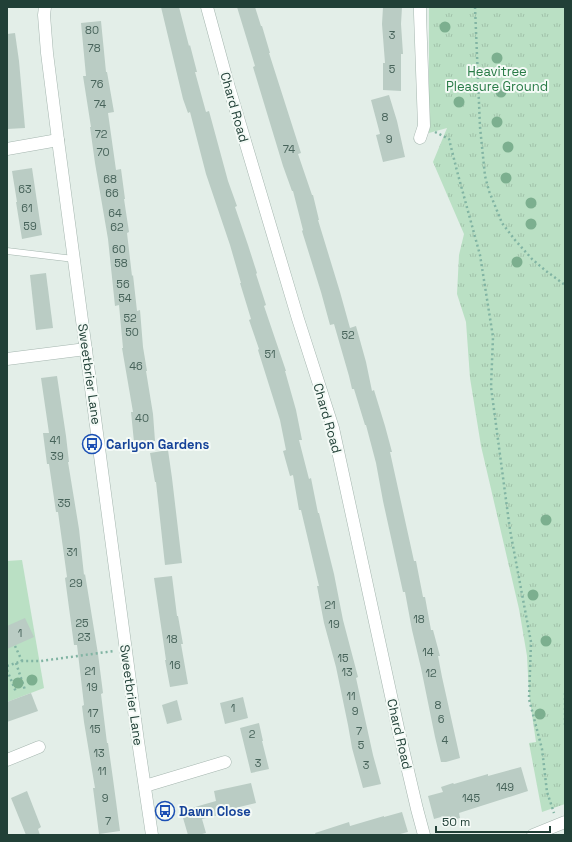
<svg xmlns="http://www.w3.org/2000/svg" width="572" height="842" font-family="'Space Grotesk',sans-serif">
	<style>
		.grass { fill: #bae0c4 }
		.park { fill: url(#park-tufts) }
		.building { fill: #baccc4 }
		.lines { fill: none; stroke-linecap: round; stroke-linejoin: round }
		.lane-casing { stroke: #a5b6af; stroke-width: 7 }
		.street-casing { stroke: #a5b6af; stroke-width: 13 }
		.path { stroke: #81b4a3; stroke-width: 2.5; stroke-dasharray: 2 3; stroke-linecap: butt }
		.lane { stroke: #fff; stroke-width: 6 }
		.street { stroke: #fff; stroke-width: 12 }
		.tree { fill: #7caf8f }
		.labels { text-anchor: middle; stroke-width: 4; stroke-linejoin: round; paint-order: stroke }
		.number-label { font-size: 11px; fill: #47635a }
		.park-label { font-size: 13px; fill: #287b46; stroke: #f4faf6 }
		.street-label { font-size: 13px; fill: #214037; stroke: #f4faf6 }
		.transit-label { font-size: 13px; font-weight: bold; fill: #164399; stroke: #f4faf6; text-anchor: start }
	</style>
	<defs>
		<pattern id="park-tufts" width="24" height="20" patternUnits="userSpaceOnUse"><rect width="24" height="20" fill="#bae0c4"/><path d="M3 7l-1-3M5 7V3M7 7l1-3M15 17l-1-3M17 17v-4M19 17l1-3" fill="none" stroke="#a0c1a9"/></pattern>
	</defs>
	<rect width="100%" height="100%" fill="#e3eee8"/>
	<!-- grass -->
	<path class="grass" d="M22,560L44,688L7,702V561Z"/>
	<!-- park -->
	<path class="park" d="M429,7H565V804L542,812L529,743L536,742L529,694L527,656L519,609L481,446L470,378L466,322L457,294L459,255L464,234L433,162L447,128L429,133Z"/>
	<!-- building -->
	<g class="building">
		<path d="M161,7H179L189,46L190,45L197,72H195L206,112L209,111L228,181L237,206L235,207L248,245L257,273L256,274L266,305L264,306L286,371H285L296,410L302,440H299L309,479L311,478L318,513H319L327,546L334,574L343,620L358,677L356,678L373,755L381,784L363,788L352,748L348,725L336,667L324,623L317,586H319L301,510H299L293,475L290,476L283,451L286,450L280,420L258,350L259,349L249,320L251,319L240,283H241L230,245L206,174L190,112L188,113L183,99Z"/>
		<path d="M237,7H255L261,26H262L270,53H269L301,153L298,154L312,195H313L319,220H318L340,292L350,328L356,326L366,362L372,391L374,390L385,426L392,452H390L414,561H416L423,597H425L431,630H433L440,656H438L442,677L460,758L446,762H441L435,737L421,668L412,630L405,592H403L383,501L376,463L366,425H365L354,389H352L349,376L334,324L330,325L321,292L302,231L303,230L293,191H292L283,166L253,67L255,66Z"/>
		<path d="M383,7H402L401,24L403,54H401V91L383,90V63H385L382,24Z"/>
		<path d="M101,21L106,72H107L114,112L108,113L116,170L121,169L125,199H124L129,232L127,233L132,276L133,275L137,311L140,310L143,347L147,371H146L153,414L155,441L134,442L131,412H133L122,348H123L119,305L115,306L108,239L95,163L90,127H91L83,76H86L81,23Z"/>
		<path d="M15,33L19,61L25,128L7,129V34Z"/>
		<path d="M389,95L397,121L405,157L383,162L376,135L380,134L371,100Z"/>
		<path d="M32,168L36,195L42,235L22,239L16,202H17L12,171Z"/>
		<path d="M46,273L53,328L36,330L30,275Z"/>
		<path d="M57,376L66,436L69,462H68L79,529L84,575L85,574L98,654L103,693L101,694L107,743H108L113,779L120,831L99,834L93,788H95L84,722L82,706L84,705L77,645H74L65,578L67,577L58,512H56L49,464H47L43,433H49L41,378Z"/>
		<path d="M168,450L172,478L182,563L165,565L156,482H155L150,453Z"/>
		<path d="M172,576L177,616H178L183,644H181L188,684L170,687L165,660H166L154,578Z"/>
		<path d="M25,618L34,637L7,649V626Z"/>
		<path d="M31,693L38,711L7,722V702Z"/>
		<path d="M243,697L248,718L225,724L220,703Z"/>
		<path d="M177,700L182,720L167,724L162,705Z"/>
		<path d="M259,723L263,741H262L269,769L251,773L240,728Z"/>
		<path d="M521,767L528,791L459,813L460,818L443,822L441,817L434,819L428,796L443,792L441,787L453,783L454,784L488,774V776Z"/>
		<path d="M251,783L256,803L235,808V811L202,819L206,833L198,835H188L181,811L216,801L214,791Z"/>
		<path d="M27,791L41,827L38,829L40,835H26L11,798Z"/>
		<path d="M402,812L408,832L396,835H316L315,833L349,822L350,826L384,816V817Z"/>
	</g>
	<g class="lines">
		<defs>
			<path id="lane" d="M7,251L74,259"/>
			<g id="street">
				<path d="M45,7L44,15L47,53L58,140L138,741L152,835"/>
				<path d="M207,7L228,84L298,319L333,428L398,728L417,809L424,835"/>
				<path d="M420,7V14L424,126L420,138"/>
				<path d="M7,149L58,140"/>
				<path d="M7,359L86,349"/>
				<path d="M7,760L39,747"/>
				<path d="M145,786L225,762"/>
				<path d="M533,835L565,822"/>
			</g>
		</defs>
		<!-- lane casing -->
		<use href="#lane" class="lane-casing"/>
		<!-- street casing -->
		<use href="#street" class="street-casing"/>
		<!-- path -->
		<g class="path">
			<path d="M475,7L480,127L485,176L489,191L502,223L515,240L532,259L546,271L565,285"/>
			<path d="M435,132L449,139L457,171L480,255L493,337L491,387L510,530L531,642L529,699L542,749L547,792L554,813"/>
			<path d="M15,646L22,661"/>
			<path d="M16,663L25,690"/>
			<path d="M7,666L22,661H41L114,651"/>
			<path d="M7,670L16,692"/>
			<path d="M565,693V726"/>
		</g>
		<!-- lane -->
		<use href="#lane" class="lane"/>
		<!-- street -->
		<use href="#street" class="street"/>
	</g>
	<!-- trees -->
	<g class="tree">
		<circle cx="445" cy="27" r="5.5"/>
		<circle cx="497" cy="58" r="5.5"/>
		<circle cx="501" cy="92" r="5.5"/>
		<circle cx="459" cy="102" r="5.5"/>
		<circle cx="497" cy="122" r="5.5"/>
		<circle cx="508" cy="147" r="5.5"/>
		<circle cx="506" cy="178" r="5.5"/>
		<circle cx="531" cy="203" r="5.5"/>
		<circle cx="531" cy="224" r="5.5"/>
		<circle cx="517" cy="262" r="5.5"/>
		<circle cx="546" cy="520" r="5.5"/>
		<circle cx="533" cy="595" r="5.5"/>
		<circle cx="546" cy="641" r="5.5"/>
		<circle cx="32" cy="680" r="5.5"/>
		<circle cx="18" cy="683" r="5.5"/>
		<circle cx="540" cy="714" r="5.5"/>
	</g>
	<!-- icons -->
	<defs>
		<symbol id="bus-ring" viewBox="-11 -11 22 22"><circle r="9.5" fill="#f4faf6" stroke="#1a4fb4" stroke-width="1.5"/><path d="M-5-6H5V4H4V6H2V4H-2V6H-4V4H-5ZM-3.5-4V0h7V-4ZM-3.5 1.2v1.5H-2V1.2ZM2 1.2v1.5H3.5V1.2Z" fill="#1a4fb4"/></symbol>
	</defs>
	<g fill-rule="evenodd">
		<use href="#bus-ring" x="81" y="433" width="22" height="22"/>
		<use href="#bus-ring" x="154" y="800" width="22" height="22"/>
	</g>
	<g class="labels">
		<!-- number labels -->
		<g class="number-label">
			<text x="92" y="34">80</text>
			<text x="392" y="39">3</text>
			<text x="94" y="52">78</text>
			<text x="392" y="73">5</text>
			<text x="97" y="88">76</text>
			<text x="100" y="108">74</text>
			<text x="385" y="121">8</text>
			<text x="101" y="138">72</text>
			<text x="389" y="143">9</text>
			<text x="289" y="153">74</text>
			<text x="103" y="156">70</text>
			<text x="110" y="183">68</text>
			<text x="25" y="193">63</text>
			<text x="112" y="197">66</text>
			<text x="27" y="212">61</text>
			<text x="115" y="217">64</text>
			<text x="30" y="230">59</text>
			<text x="117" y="231">62</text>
			<text x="119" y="253">60</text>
			<text x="121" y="267">58</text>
			<text x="123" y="288">56</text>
			<text x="125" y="302">54</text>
			<text x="130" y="322">52</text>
			<text x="132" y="336">50</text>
			<text x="348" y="339">52</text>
			<text x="270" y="358">51</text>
			<text x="136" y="370">46</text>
			<text x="142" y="422">40</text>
			<text x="55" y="444">41</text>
			<text x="57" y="460">39</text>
			<text x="64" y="507">35</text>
			<text x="72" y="556">31</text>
			<text x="76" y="587">29</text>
			<text x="330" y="609">21</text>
			<text x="419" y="623">18</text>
			<text x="82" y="627">25</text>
			<text x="334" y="628">19</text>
			<text x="20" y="637">1</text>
			<text x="84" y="641">23</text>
			<text x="172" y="643">18</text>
			<text x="428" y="656">14</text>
			<text x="343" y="662">15</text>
			<text x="175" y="669">16</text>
			<text x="90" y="675">21</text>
			<text x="347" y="676">13</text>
			<text x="431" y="677">12</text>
			<text x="92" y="691">19</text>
			<text x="351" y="700">11</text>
			<text x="438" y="709">8</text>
			<text x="233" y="712">1</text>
			<text x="355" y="715">9</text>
			<text x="93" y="717">17</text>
			<text x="441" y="723">6</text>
			<text x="95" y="733">15</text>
			<text x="359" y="735">7</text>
			<text x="252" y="738">2</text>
			<text x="445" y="744">4</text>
			<text x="361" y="749">5</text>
			<text x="99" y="757">13</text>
			<text x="258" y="767">3</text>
			<text x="366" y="769">3</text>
			<text x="102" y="775">11</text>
			<text x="505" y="791">149</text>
			<text x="105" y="802">9</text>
			<text x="471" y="802">145</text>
			<text x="108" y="825">7</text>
		</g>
		<!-- park labels -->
		<g class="park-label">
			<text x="497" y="76">Heavitree<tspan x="497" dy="15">Pleasure Ground</tspan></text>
		</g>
		<!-- street labels -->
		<g class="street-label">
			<text transform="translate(235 107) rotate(74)" y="5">Chard Road</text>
			<text transform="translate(90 374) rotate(82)" y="5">Sweetbrier Lane</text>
			<text transform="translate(328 418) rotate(74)" y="5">Chard Road</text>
			<text transform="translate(132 695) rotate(82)" y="5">Sweetbrier Lane</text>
			<text transform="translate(400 734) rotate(77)" y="5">Chard Road</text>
		</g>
		<!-- transit labels -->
		<g class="transit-label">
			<text x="106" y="449">Carlyon Gardens</text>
			<text x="179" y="816">Dawn Close</text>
		</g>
	</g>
	<!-- border -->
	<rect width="572" height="842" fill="none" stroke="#214037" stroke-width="16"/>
	<!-- scale -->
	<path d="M436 826v6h114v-6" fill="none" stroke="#214037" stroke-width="2"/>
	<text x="442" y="826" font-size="12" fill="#214037" stroke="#f4faf6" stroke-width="3" paint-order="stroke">50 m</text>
</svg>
